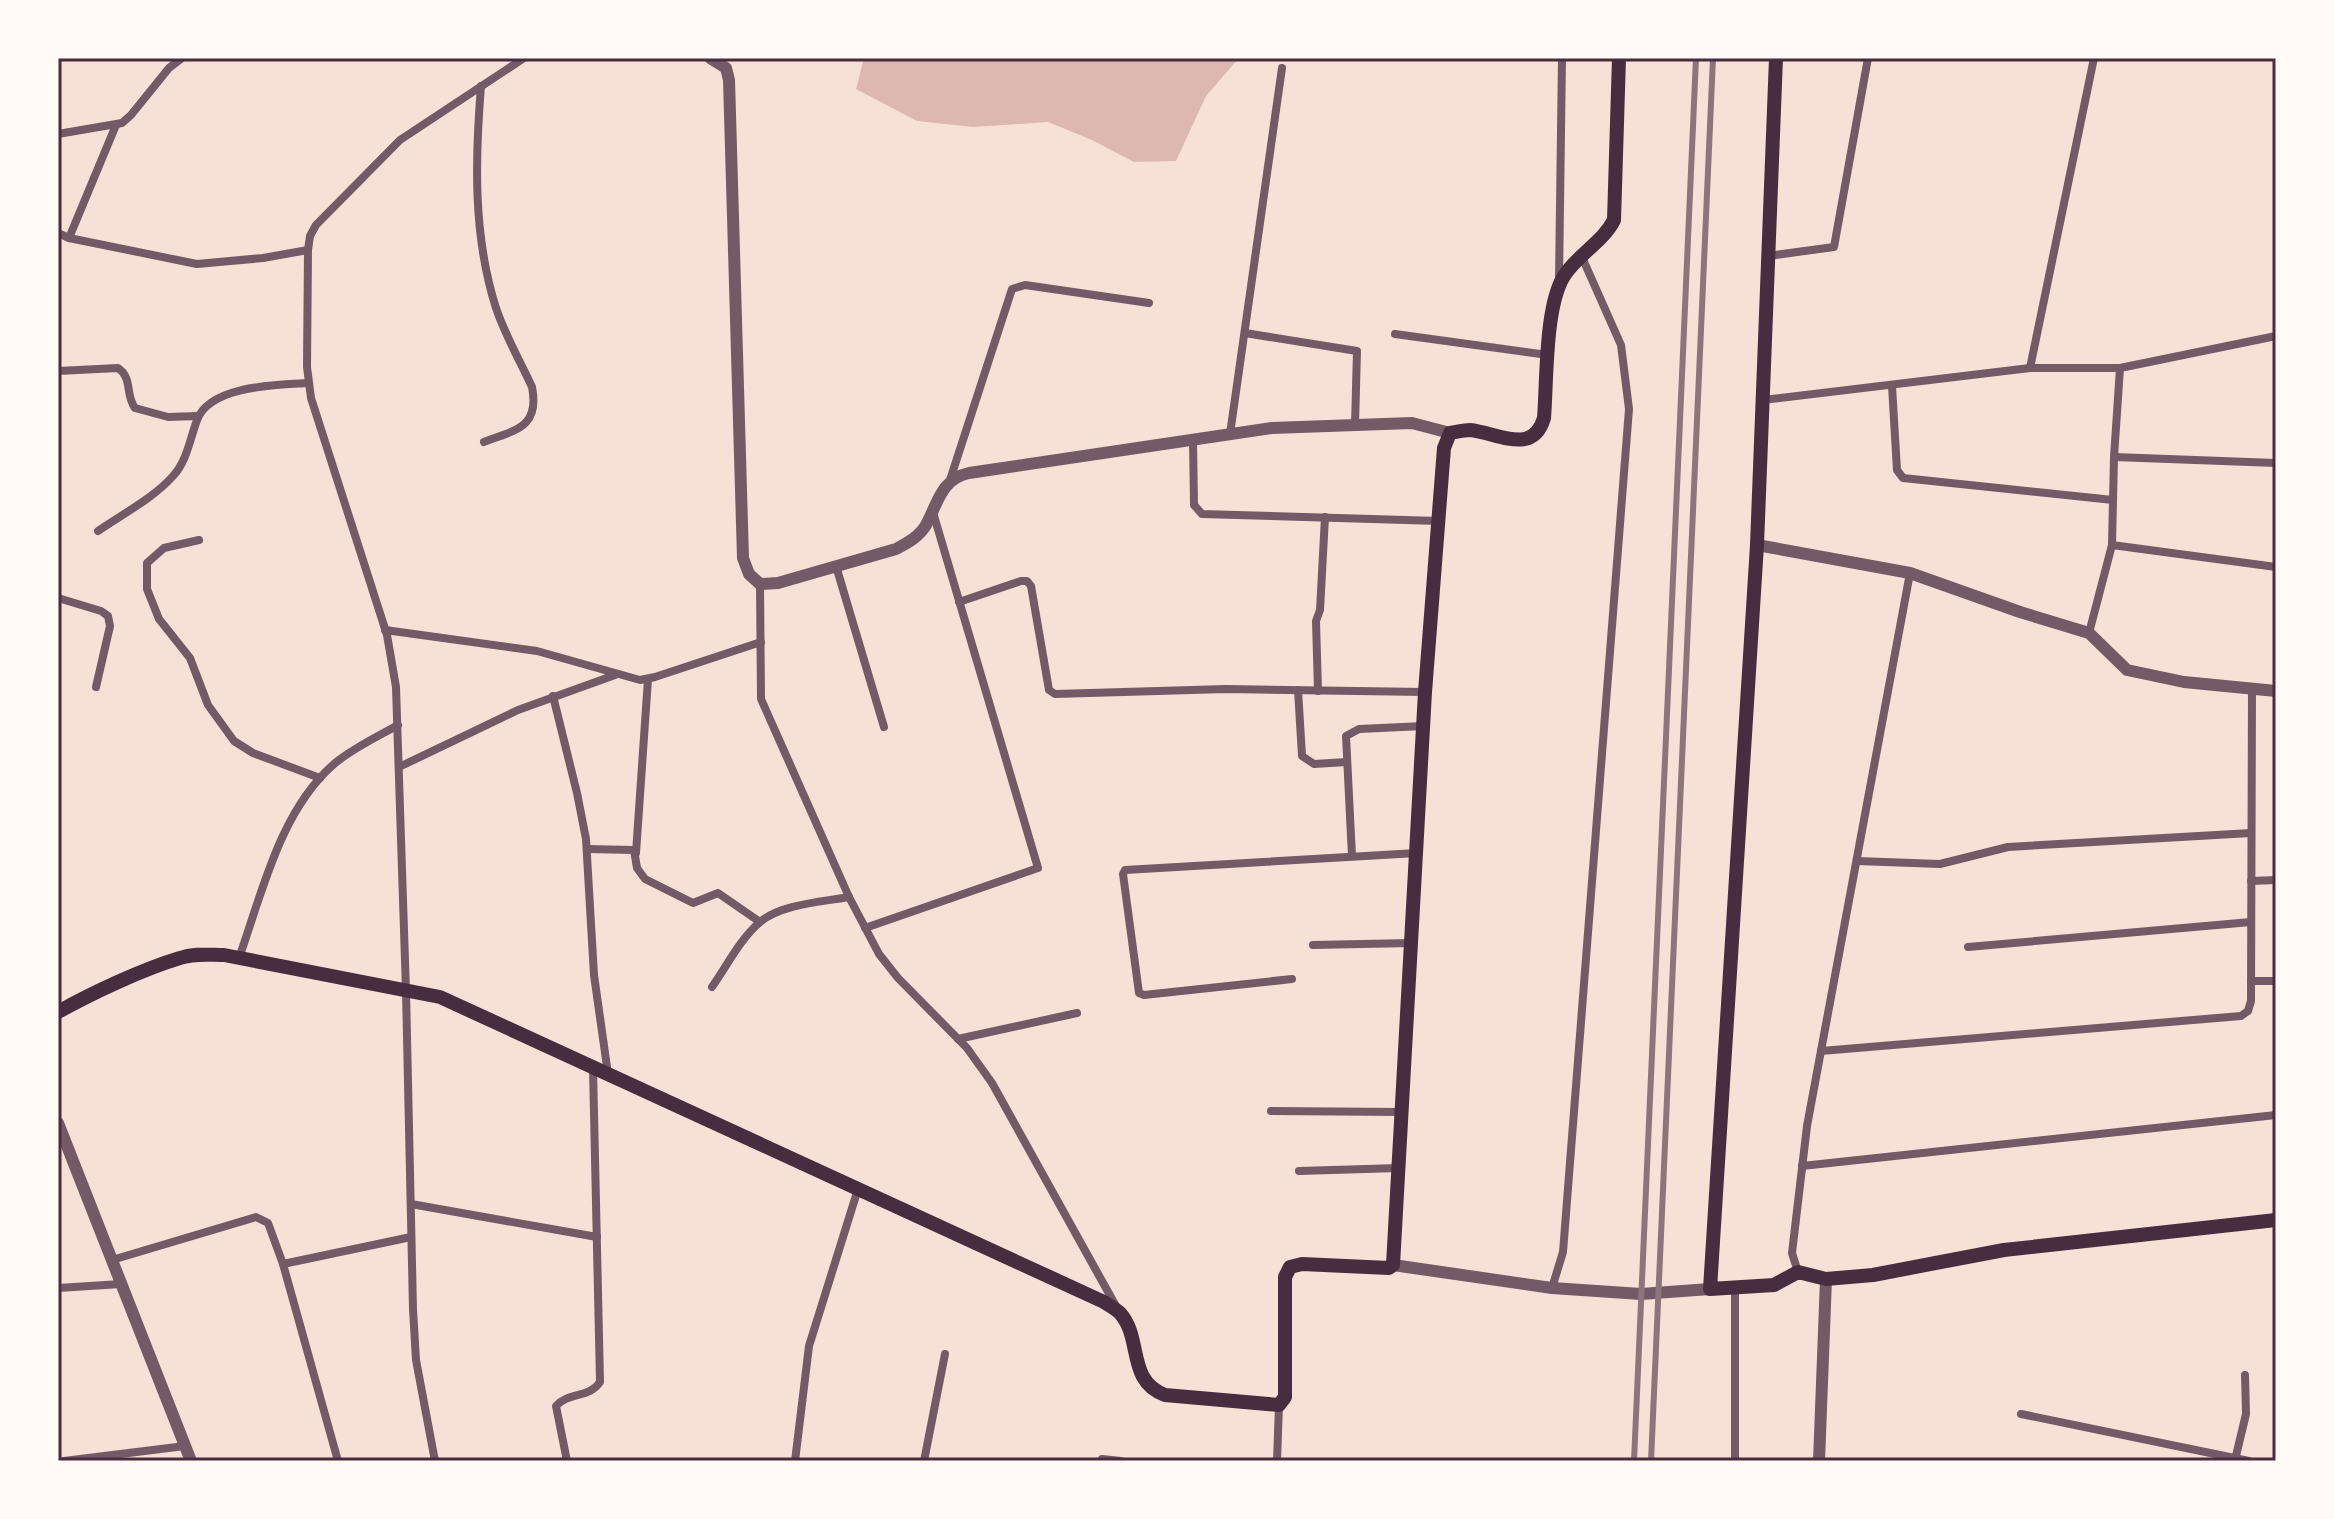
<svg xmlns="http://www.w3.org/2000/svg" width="2334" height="1519" font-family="Arial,sans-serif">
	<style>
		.water { fill: #dcb8b0 }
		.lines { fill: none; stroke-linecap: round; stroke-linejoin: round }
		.minor { stroke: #755966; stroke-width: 8 }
		.tertiary { stroke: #755966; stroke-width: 12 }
		.secondary { stroke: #4a2c40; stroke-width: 14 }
		.rail { stroke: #8f747c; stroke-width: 6 }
		.neatline { fill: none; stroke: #4a2c40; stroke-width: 3 }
	</style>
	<rect width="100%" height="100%" fill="#f7e1d7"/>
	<!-- water -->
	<path class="water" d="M864,58H1239L1206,96L1176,161L1134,162L1092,140L1048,122L973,127L917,121L856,89Z"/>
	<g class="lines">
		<!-- minor -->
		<g class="minor">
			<path d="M481,86C475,160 473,236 496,308C505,335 520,361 532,387C540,428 515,430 484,442"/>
			<path d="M58,134L122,123L131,115L169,68L182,58"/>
			<path d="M58,233L69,238L197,264L263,258L308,250"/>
			<path d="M69,238L116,125"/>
			<path d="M1768,256L1834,247L1868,58"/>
			<path d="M1559,280L1562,58"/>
			<path d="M1245,333L1357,351L1355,425"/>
			<path d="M1395,334L1548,355"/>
			<path d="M2030,368L2094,58"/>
			<path d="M58,371L118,368C133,378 125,395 135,408L168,417L198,416"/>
			<path d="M1892,386L1897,470L1903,478L2113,500"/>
			<path d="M1763,400L2030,368H2120L2276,336"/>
			<path d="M1230,434L1282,68"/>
			<path d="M1193,439L1194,505L1202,514L1439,521"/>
			<path d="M2114,457L2276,463"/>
			<path d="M950,480L1012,289L1025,285L1149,303"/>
			<path d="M98,531C121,515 155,497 173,476C187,461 190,439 197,420C210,385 277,385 308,383"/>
			<path d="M199,540L164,548L147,563V589L159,619L190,658L208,705L234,741L253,753L320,778"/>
			<path d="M2112,545L2276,567"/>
			<path d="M836,566L884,727"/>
			<path d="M760,584L761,699L849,897L879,954L898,978L967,1048L992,1083L1117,1308"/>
			<path d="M58,598L101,611L108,616L110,626L96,687"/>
			<path d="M959,602L1021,581H1027L1031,586L1049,690L1055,694L1226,689L1425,692"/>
			<path d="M385,630L537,651L640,680L655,677L761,642"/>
			<path d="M2089,633L2112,545L2114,457L2120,368"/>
			<path d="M1298,690L1302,756L1314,764L1347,762"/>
			<path d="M1318,691L1316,621L1320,610L1325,517"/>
			<path d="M553,696L577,793L586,839L594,975L608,1074"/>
			<path d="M399,767L518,710L615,675"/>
			<path d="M587,849L634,850L637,868L645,879L693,903L718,893L760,922"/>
			<path d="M636,853L648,679"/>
			<path d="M1352,856L1346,736L1359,729L1424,726"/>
			<path d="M1857,861L1940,864L2008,847L2251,833"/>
			<path d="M2251,881L2276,880"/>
			<path d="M865,928L1038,868L932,509"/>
			<path d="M1313,945L1412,943"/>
			<path d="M1968,947L2251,922"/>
			<path d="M239,958C262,893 280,811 334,764C353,748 377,737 398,725"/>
			<path d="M1292,979L1144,995L1139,993L1123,874L1125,870L1417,853"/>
			<path d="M2251,981H2276"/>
			<path d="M712,987C727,966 740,939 760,922C782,904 822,902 849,897"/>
			<path d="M958,1039L1077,1013"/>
			<path d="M1821,1051L2241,1016L2248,1011L2251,1001L2252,688"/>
			<path d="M1271,1111L1402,1112"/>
			<path d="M1802,1166L2276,1115"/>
			<path d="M1299,1171L1399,1168"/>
			<path d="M411,1204L597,1237"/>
			<path d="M112,1260L256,1217L268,1223L283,1264L338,1461"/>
			<path d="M283,1264L411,1237"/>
			<path d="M1798,1272L1792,1253L1807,1126L1910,573"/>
			<path d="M58,1288L121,1284"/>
			<path d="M1552,1288L1563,1252L1629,409L1621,345L1581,255"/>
			<path d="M2021,1414L2249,1461"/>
			<path d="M1102,1459L1121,1461"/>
			<path d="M2235,1460L2246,1414L2245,1375"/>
			<path d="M64,1461L185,1446"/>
			<path d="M435,1461L416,1360L413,1309L406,991L396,687L387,635L311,398L307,367L308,250L310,236L316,225L400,140L524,58"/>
			<path d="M567,1461L556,1406C568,1392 590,1398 600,1382L593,1068"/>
			<path d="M795,1461L809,1346L858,1189"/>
			<path d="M924,1461L945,1354"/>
			<path d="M1277,1461L1279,1405"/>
			<path d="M1735,1461V1287"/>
		</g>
		<!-- tertiary -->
		<g class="tertiary">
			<path d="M710,58L726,68L729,80L743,558L749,574L760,584L778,583L896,549C907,543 919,537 926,525C938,503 941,479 969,473L1272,428L1412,423L1450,433"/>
			<path d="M1757,545L1910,573L2020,612L2089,633L2127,670L2184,682L2276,691"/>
			<path d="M58,1123L191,1461"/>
			<path d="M1393,1265L1552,1288L1641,1294L1710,1289"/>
			<path d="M1819,1461L1826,1279"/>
		</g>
		<!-- secondary -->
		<g class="secondary">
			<path d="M1776,58L1757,545L1710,1289L1774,1285L1798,1272L1826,1279L1873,1275L2004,1250L2276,1220"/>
			<path d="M58,1012C92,993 143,969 180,958C194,953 209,955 224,955L440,997L1104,1302C1109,1305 1116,1309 1120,1313C1143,1339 1126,1380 1165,1395L1279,1405L1285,1397V1277L1290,1267L1302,1264L1389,1268L1393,1265L1425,692L1444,448L1450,433C1457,432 1464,430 1470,430C1498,433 1533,456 1544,418C1547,380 1545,306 1564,276C1577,255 1603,242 1614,220L1619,58"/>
		</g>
		<!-- rail -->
		<g class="rail">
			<path d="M1634,1461L1696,58"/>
			<path d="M1651,1461L1713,58"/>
		</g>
	</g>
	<!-- border -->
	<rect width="2334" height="1519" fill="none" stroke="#fffaf5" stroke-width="120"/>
	<rect x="60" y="60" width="2214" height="1399" class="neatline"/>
</svg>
